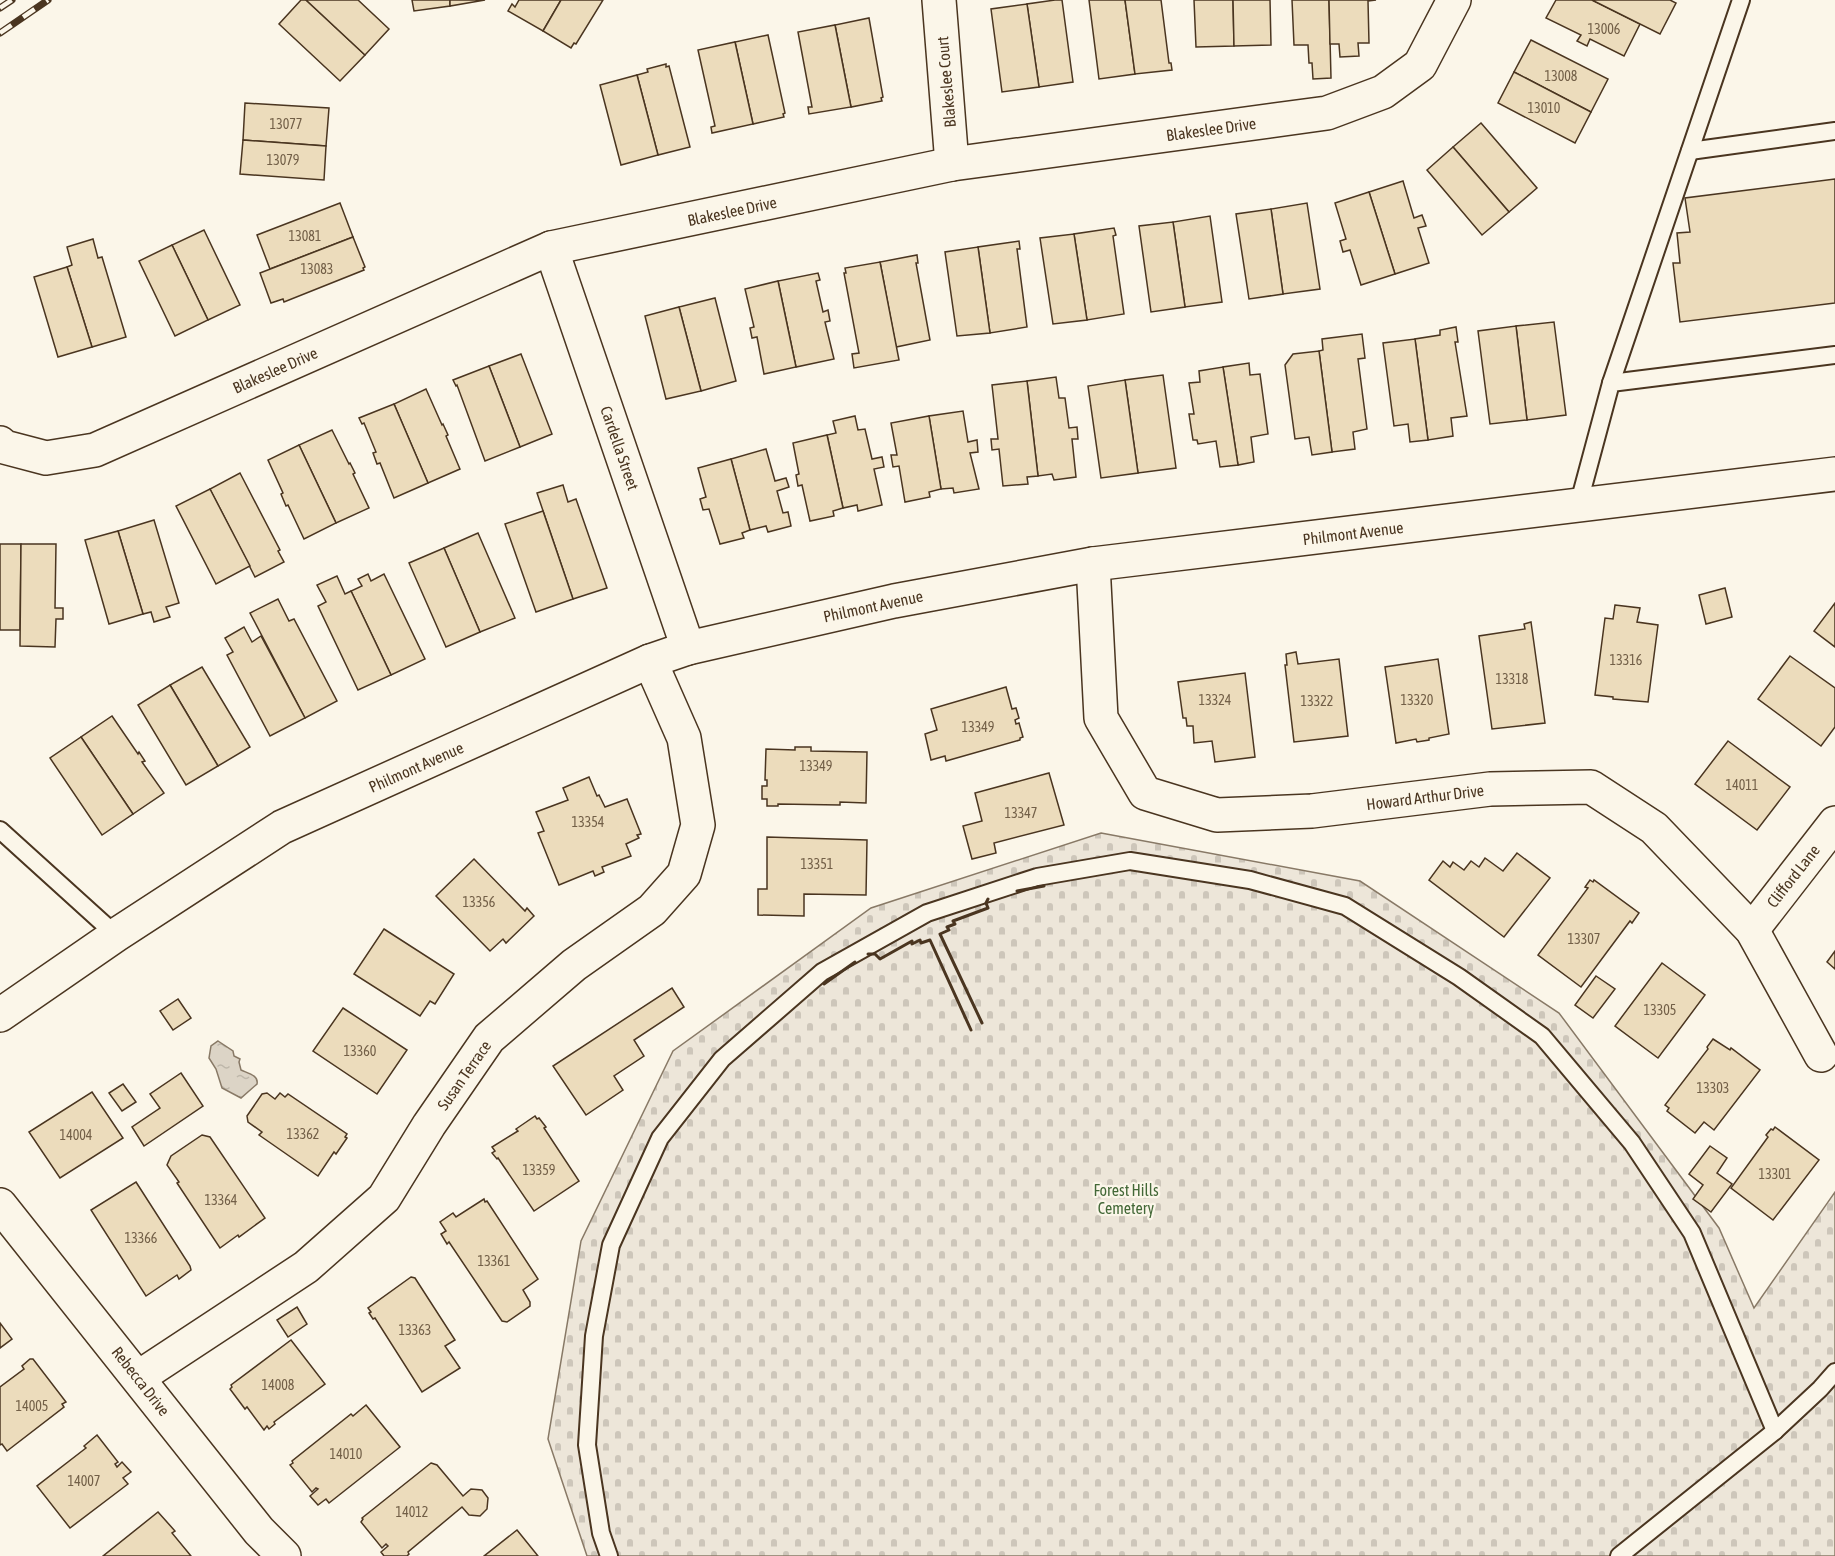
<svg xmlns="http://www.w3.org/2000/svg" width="1835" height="1556" font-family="'Asap Condensed',sans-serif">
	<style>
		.cemetery { fill: url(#cemetery-stones); stroke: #887966; stroke-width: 1.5 }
		.water { fill: url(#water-ripples); stroke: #887966; stroke-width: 1.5 }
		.building { fill: #ecdcbc; stroke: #4a3520; stroke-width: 1.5 }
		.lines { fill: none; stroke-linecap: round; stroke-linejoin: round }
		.service-casing { stroke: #4a3520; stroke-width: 20 }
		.minor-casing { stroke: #4a3520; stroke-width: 36 }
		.primary-casing { stroke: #4a3520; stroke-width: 36 }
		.service { stroke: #fbf6e9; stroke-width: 16 }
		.minor { stroke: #fbf6e9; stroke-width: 33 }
		.primary { stroke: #fbf6e9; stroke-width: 33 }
		.rail-casing { stroke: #4a3520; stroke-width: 7 }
		.rail { stroke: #fbf6e9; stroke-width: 4.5; stroke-dasharray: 14; stroke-linecap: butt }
		.wall { stroke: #4a3520; stroke-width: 3 }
		.labels { text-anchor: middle; stroke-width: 4.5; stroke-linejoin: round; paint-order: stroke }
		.number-label { font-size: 14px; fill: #725f47 }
		.street-label { font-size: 16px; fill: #4a3520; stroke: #fbf6e9 }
		.park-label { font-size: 16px; fill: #436837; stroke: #fbf6e9 }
	</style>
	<defs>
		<pattern id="cemetery-stones" width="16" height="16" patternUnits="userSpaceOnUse" patternTransform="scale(1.5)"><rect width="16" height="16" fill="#ede6d9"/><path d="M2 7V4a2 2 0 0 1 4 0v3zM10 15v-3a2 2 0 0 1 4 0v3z" fill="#cdc6ba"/></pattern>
		<pattern id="water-ripples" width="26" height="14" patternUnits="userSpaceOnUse" patternTransform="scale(1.5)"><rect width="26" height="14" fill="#dcd4c6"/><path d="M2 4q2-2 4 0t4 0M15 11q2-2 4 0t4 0" fill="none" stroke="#beb7aa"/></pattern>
	</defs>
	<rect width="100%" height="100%" fill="#fbf6e9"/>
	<!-- cemetery -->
	<path class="cemetery" d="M1101,833L1360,881L1559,1013L1719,1228L1754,1308L1835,1192V1556H587L548,1439L581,1241L673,1051L871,908Z"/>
	<!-- water -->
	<path class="water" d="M218,1041L233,1051L234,1056L240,1059L239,1062L241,1070C247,1073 259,1075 257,1084L241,1098L222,1088L216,1069L209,1058L211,1046Z"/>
	<!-- building -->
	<g class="building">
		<path d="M301,0H306L365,55L340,81L279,24Z"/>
		<path d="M306,0H358L389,29L365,55Z"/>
		<path d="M412,0H450V6L414,11Z"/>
		<path d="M450,0H485L450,6Z"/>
		<path d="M519,0H561L543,31L508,11L512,4L515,7Z"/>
		<path d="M561,0H603L576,44L574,43L571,48L543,31Z"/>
		<path d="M1055,0H1062L1073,82L1039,87L1027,4Z"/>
		<path d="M1089,0H1125L1135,74L1099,79Z"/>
		<path d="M1125,0H1161L1169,63H1171L1172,70L1135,74Z"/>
		<path d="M1194,0H1233L1234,46L1196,47Z"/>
		<path d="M1233,0H1270L1271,45L1234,46Z"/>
		<path d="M1292,0H1329L1331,78L1313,79L1312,63H1309L1308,45H1294Z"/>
		<path d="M1329,0H1376L1368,1L1369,43H1358L1359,56L1340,57L1339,44H1330Z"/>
		<path d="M1556,0H1592L1640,24L1624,56L1590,39L1587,46L1577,41L1581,35L1546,18Z"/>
		<path d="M1592,0H1670L1676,3L1660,34Z"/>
		<path d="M1027,4L1039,87L1002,92L991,9Z"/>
		<path d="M869,18L883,97L881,98L882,101L851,107L835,25Z"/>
		<path d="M835,25L851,107L809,114L808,107H812L798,32Z"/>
		<path d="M768,35L785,113L783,114L784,117L753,124L735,42Z"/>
		<path d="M1531,40L1608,79L1591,112L1514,72Z"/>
		<path d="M735,42L753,124L712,133L711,127L715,126L698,50Z"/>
		<path d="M666,64V67L669,66L690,147L658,155L637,75L648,72L647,69Z"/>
		<path d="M1514,72L1591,112L1575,143L1498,103Z"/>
		<path d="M637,75L658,155L621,165L600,85Z"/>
		<path d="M245,103L329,108L326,146L243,140Z"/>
		<path d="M1481,123L1537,188L1509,212L1453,147Z"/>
		<path d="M243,140L326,146L324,180L240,174Z"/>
		<path d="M1453,147L1509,212L1482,235L1427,170Z"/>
		<path d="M1835,179V303L1680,322L1673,263H1680L1677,233L1690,232L1685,198Z"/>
		<path d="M1403,181L1414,218L1422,215L1426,226L1418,228L1429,263L1395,274L1369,192Z"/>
		<path d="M1369,192L1395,274L1361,285L1350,250L1343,252L1340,241L1346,239L1335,203Z"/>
		<path d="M340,203L353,237L270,269L257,235Z"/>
		<path d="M1307,203L1320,289L1283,294L1271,209Z"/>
		<path d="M1271,209L1283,294L1249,299L1236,214Z"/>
		<path d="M1210,216L1222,302L1185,307L1173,222Z"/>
		<path d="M1173,222L1185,307L1151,312L1139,226Z"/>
		<path d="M1114,228L1116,235L1113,236L1124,314L1087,320L1074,234Z"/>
		<path d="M204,230L240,305L208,320L172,245Z"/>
		<path d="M1074,234L1087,320L1053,324L1040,238Z"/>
		<path d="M353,237L365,267L363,268L364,270L284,302L283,299L271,303L260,273Z"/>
		<path d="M93,239L98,258L102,257L126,337L92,347L67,267L72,265L67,247Z"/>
		<path d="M1019,241L1020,249H1017L1027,327L990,333L978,247Z"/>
		<path d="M172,245L208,320L175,336L139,261Z"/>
		<path d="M978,247L990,333L957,336L945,252Z"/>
		<path d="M917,255L918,263H916L930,340L896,347L880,262Z"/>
		<path d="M880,262L899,360L854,368L852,354L859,353L844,273H846L845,268Z"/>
		<path d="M67,267L92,347L58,357L34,277Z"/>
		<path d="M818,273L820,280L816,281L823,312L828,310L830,321L825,322L834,359L796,367L778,281Z"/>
		<path d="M778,281L796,367L764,374L757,337L752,338L750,328L754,327L745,289Z"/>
		<path d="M715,298L736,381L701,391L679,307Z"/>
		<path d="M679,307L701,391L666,399L645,316Z"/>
		<path d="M1554,322L1566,415L1527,420L1516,326Z"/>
		<path d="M1516,326L1527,420L1490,424L1478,331Z"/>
		<path d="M1456,327L1458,342H1455L1467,416L1451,418L1453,436L1428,440L1415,339L1440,335V330Z"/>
		<path d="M1362,334L1365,358L1358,359L1367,429L1353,432L1355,449L1332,452L1319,351L1323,350L1322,339Z"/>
		<path d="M1415,339L1428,440L1410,442L1408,424L1394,426L1383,343Z"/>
		<path d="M1319,351L1332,452L1312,455L1309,437L1295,439L1285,365L1293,354Z"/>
		<path d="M521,354L552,434L520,447L489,366Z"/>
		<path d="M1249,363L1250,375L1260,374L1268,434L1251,437L1254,462L1238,465L1223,367Z"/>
		<path d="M489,366L520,447L485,461L457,385L456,386L453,380Z"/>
		<path d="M1223,367L1238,465L1220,467L1216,441L1198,444L1197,440H1193L1189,414H1194L1189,383L1200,382L1199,371Z"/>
		<path d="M1163,375L1176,468L1138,473L1125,380Z"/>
		<path d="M1056,377L1059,398H1065L1069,428L1077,427L1078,439H1072L1076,477L1054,480L1052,474L1038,476L1027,381Z"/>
		<path d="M1125,380L1138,473L1101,478L1088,386Z"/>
		<path d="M1027,381L1038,476L1027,477L1028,484L1003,486L999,449L992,450L991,439H998L992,385Z"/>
		<path d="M426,389L442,425L443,424L448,435L446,436L460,469L428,483L394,404Z"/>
		<path d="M394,404L428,483L394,498L380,463L377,464L373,453L376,452L364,423L362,424L359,418Z"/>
		<path d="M963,411L968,442L977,440L978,452L970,453L979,489L954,493L953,488L941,489L929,416Z"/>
		<path d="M855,416L858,430L865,429L872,459L882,457L884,467L874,469L882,505L858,511L857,505L843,508L827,435L836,433L833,421Z"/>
		<path d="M929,416L941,489L929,492L930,497L905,502L899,466L893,467L891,455H897L891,423Z"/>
		<path d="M332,430L349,464L350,463L355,473L353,474L369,508L336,523L299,445Z"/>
		<path d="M827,435L843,508L833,511L834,516L810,521L802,485L798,486L796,475L799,474L793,443Z"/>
		<path d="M299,445L336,523L304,539L288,505L286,506L281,494L283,493L268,460Z"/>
		<path d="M766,449L775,481L786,478L789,487L777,491L783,513L788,512L791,526L768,532L766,526L750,530L731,459Z"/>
		<path d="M731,459L750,530L742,533L744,538L720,544L709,509L703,510L700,499L706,497L698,468Z"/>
		<path d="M240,473L280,550L278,551L284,562L255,577L210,489Z"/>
		<path d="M563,485L568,502L576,499L607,588L573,599L537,493Z"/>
		<path d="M210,489L250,566L216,584L176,506Z"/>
		<path d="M543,511L573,599L536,612L505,524Z"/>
		<path d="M154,520L179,603L166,607L170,617L154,622L151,612L143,614L118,531Z"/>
		<path d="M118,531L143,614L109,624L85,540Z"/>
		<path d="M478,533L515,618L480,632L444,548Z"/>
		<path d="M0,544H21L20,630H0Z"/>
		<path d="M21,544H56L55,608H63V619H56L55,647L20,646Z"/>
		<path d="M444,548L480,632L446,647L409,563Z"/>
		<path d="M368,574L371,581L384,574L425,659L391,675L351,591L362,586L358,579Z"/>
		<path d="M337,576L345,594L351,591L391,675L358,690L318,606L326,602L317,585Z"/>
		<path d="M1725,588L1732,617L1706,624L1699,595Z"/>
		<path d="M278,599L289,621L294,619L337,701L305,718L250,613Z"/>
		<path d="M1835,603V647L1814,631Z"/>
		<path d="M1615,605L1640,608L1637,622L1658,625L1648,702L1613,699V697L1595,695L1605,618L1613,619Z"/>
		<path d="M1531,622L1545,723L1492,729L1479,636L1525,629L1524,624Z"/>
		<path d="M244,627L252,642L261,636L305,718L270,736L227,655L233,652L225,638Z"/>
		<path d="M1296,652L1298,664L1339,659L1348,736L1294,742L1285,665H1287L1286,654Z"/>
		<path d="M1790,656L1835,688V727L1821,746L1758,699Z"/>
		<path d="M1438,659L1449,734L1429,738V740L1417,742L1416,739L1396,743L1385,667Z"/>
		<path d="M202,667L250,747L218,766L170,685Z"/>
		<path d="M1245,673L1255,757L1215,762L1212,741L1194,743L1193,726H1187L1186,718H1183L1178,682Z"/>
		<path d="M170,685L218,766L186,785L138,705Z"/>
		<path d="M1006,687L1012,709L1016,708L1019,718L1015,720L1016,724L1019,723L1023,737L1020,738V740L946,761L945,756L931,760L925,734L937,730L931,709Z"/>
		<path d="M112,716L138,754L139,752L145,761L142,762L164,793L133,814L81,737Z"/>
		<path d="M81,737L133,814L102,835L50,758Z"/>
		<path d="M1728,741L1790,787L1757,830L1695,784Z"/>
		<path d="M795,747H811V751L867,752L866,803L840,802V805L778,804V806H767V799H762V786H767V780H765L766,749L795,750Z"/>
		<path d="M1049,773L1064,825L994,843L996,853L972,859L963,826L982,821L975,793Z"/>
		<path d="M589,777L597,796L599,795L605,807L627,799L641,834L637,835L639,838L626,844L631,856L602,867L604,872L595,876L593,871L559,885L538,833L544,831L536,812L568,800L563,788Z"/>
		<path d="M767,837L867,840L866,895L804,894V916L758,915V889H767Z"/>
		<path d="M1517,853L1550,878L1504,937L1429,880L1443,861L1450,867L1453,862L1464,870L1471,861L1479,867L1485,858L1503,871Z"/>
		<path d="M474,859L525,911L527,908L534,916L506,943L503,939L490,951L436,896Z"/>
		<path d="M1590,880L1593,882L1594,880L1639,913L1632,923L1630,921L1581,987L1538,955L1588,888L1585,887Z"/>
		<path d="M384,929L454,974L435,1004L430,1001L420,1016L354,974Z"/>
		<path d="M1835,951V969L1827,962Z"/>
		<path d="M1662,963L1705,995L1658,1058L1615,1026Z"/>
		<path d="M1596,976L1615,989L1593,1018L1575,1005Z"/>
		<path d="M672,988L684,1007L634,1040L644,1056L614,1076L623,1090L586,1115L553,1066Z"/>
		<path d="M178,999L191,1018L173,1030L160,1011Z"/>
		<path d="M343,1008L407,1050L377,1094L313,1051Z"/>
		<path d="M1713,1039L1730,1050L1731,1048L1760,1070L1714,1130L1704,1122L1695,1133L1667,1111L1669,1108L1665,1105L1708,1049L1707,1047Z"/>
		<path d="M181,1073L203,1106L144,1146L132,1127L160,1108L150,1094Z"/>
		<path d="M123,1084L136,1102L122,1111L109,1093Z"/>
		<path d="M92,1092L123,1138L60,1178L29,1132Z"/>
		<path d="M267,1093L275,1099L280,1093L285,1097L288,1094L347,1134L345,1137L347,1138L336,1154L334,1152L318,1176L259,1135L262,1132L248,1122L247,1116L262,1094Z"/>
		<path d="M535,1116L537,1119L539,1118L546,1127L544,1128L579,1181L534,1211L498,1158L497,1159L492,1153L495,1151L492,1147L518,1131L516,1129Z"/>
		<path d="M1775,1127L1819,1160L1773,1220L1731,1188L1768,1137L1766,1135L1771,1129L1773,1130Z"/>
		<path d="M202,1135L210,1137L265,1218L239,1237L238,1235L220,1248L177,1183L179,1182L167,1165L171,1156Z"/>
		<path d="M1710,1146L1727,1158L1717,1173L1732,1184L1711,1212L1693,1199L1703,1185L1689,1174Z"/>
		<path d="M136,1182L190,1266L191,1270L179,1279L177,1275L146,1296L91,1210Z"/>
		<path d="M484,1199L485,1202L487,1201L538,1279L523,1290L530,1302V1306L507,1322L502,1321L449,1242L447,1244L441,1234L446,1231L440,1222L453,1213L456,1217Z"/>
		<path d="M411,1277L415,1278L455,1340L445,1346L460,1368L422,1392L375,1318L373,1319L369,1313L371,1312L368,1308Z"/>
		<path d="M297,1307L307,1324L288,1337L277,1320Z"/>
		<path d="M0,1323L12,1339L0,1348Z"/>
		<path d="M291,1340L325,1384L274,1422L275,1424L269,1429L267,1426L264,1430L247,1407L245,1409L230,1389L232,1387L231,1385Z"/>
		<path d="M30,1359H33L66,1402L62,1404L64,1407L7,1451L2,1444L0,1445V1387L24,1369L22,1366Z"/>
		<path d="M366,1405L400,1447L329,1503L326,1499L318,1505L310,1496L318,1489L316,1488L312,1492L290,1465L293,1463L292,1461L351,1414L353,1416Z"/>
		<path d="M97,1435L118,1462L115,1464L117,1467L122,1462L131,1472L123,1478L128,1484L70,1528L37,1486L86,1448L84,1446Z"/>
		<path d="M431,1463L437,1465L463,1496L471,1489L482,1490L488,1498L487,1509L480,1516L469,1515L462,1507L408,1552L409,1554L407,1556H384L381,1552L388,1546L386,1544L382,1548L361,1522L363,1519L362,1518Z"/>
		<path d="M158,1512L175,1531L172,1533L191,1556H103Z"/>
		<path d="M517,1530L538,1556H484Z"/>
	</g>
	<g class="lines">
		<defs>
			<g id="service">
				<path d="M1690,151L1835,131"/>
				<path d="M1611,383L1741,0"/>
				<path d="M1578,506L1611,383L1835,355"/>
				<path d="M0,830L116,935"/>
				<path d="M609,1556L601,1533L587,1445L594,1336L611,1245L660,1138L722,1059L822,972L927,913L1037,877L1130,861L1250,880L1345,906L1459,977L1542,1036L1632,1143L1692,1233L1775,1431"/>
				<path d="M1619,1556L1775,1431L1820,1389L1835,1372"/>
			</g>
			<g id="minor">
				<path d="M939,0L952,164"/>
				<path d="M551,248L688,648"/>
				<path d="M0,443L4,447L46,458L95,450L551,248L952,164L1327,113L1383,92L1420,65L1454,0"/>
				<path d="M1093,564L1101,718L1145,793L1217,815L1312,811L1490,789L1591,787L1654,828L1752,930L1821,1055"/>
				<path d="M1752,930L1835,823"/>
				<path d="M0,1205L259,1531L284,1556"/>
				<path d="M139,1377L306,1267L384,1198L429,1125L489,1038L574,965L652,910L684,874L698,825L684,738L650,661"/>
			</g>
			<path id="primary" d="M0,1015L116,935L282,827L650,661L688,648L894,601L1093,564L1835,474"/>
		</defs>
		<!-- service casing -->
		<use href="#service" class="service-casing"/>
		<!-- minor casing -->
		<use href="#minor" class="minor-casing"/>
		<!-- primary casing -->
		<use href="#primary" class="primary-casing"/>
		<!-- service -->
		<use href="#service" class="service"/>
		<!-- minor -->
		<use href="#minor" class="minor"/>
		<!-- primary -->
		<use href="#primary" class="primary"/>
		<defs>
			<g id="rail">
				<path d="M0,8L12,0"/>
				<path d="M0,33L48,0"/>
			</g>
		</defs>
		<!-- rail casing -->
		<use href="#rail" class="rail-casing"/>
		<!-- rail -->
		<use href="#rail" class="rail"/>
		<!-- wall -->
		<g class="wall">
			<path d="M1017,891L1044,886"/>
			<path d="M868,954H875L880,959L912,941V944L920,940L921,943L930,940L971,1030"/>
			<path d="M824,984L855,962"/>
			<path d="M982,1023L940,934L949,930L947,927L955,924L953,921L988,908L986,903L988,899"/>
		</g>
	</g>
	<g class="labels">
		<!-- number labels -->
		<g class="number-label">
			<text x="1604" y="34">13006</text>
			<text x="1561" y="81">13008</text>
			<text x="1544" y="113">13010</text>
			<text x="286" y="129">13077</text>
			<text x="283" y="165">13079</text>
			<text x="305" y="241">13081</text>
			<text x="317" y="274">13083</text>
			<text x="1626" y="665">13316</text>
			<text x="1512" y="684">13318</text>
			<text x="1215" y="705">13324</text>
			<text x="1417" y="705">13320</text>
			<text x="1317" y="706">13322</text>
			<text x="978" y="732">13349</text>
			<text x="816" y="771">13349</text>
			<text x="1742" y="790">14011</text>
			<text x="1021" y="818">13347</text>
			<text x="588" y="827">13354</text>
			<text x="817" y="869">13351</text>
			<text x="479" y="907">13356</text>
			<text x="1584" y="944">13307</text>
			<text x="1660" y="1015">13305</text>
			<text x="360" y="1056">13360</text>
			<text x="1713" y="1093">13303</text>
			<text x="303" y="1139">13362</text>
			<text x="76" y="1140">14004</text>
			<text x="539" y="1175">13359</text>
			<text x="1775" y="1179">13301</text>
			<text x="221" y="1205">13364</text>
			<text x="141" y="1243">13366</text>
			<text x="494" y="1266">13361</text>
			<text x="415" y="1335">13363</text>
			<text x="278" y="1390">14008</text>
			<text x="32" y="1411">14005</text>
			<text x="346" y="1459">14010</text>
			<text x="84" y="1486">14007</text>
			<text x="412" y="1517">14012</text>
		</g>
		<!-- street labels -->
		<g class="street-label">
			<text transform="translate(946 82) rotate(-95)" y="6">Blakeslee Court</text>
			<text transform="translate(1211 129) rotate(-8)" y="6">Blakeslee Drive</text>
			<text transform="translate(732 211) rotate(-12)" y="6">Blakeslee Drive</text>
			<text transform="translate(275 370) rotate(-24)" y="6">Blakeslee Drive</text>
			<text transform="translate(620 448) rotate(71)" y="6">Cardella Street</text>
			<text transform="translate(1353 533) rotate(-7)" y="6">Philmont Avenue</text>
			<text transform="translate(873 606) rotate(-12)" y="6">Philmont Avenue</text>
			<text transform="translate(416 767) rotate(-24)" y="6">Philmont Avenue</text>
			<text transform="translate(1425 797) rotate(-7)" y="6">Howard Arthur Drive</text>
			<text transform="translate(1793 876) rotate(-52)" y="6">Clifford Lane</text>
			<text transform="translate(464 1075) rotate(-55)" y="6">Susan Terrace</text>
			<text transform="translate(141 1381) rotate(52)" y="6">Rebecca Drive</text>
		</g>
		<!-- park labels -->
		<g class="park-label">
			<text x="1126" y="1196">Forest Hills<tspan x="1126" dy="18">Cemetery</tspan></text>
		</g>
	</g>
</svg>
